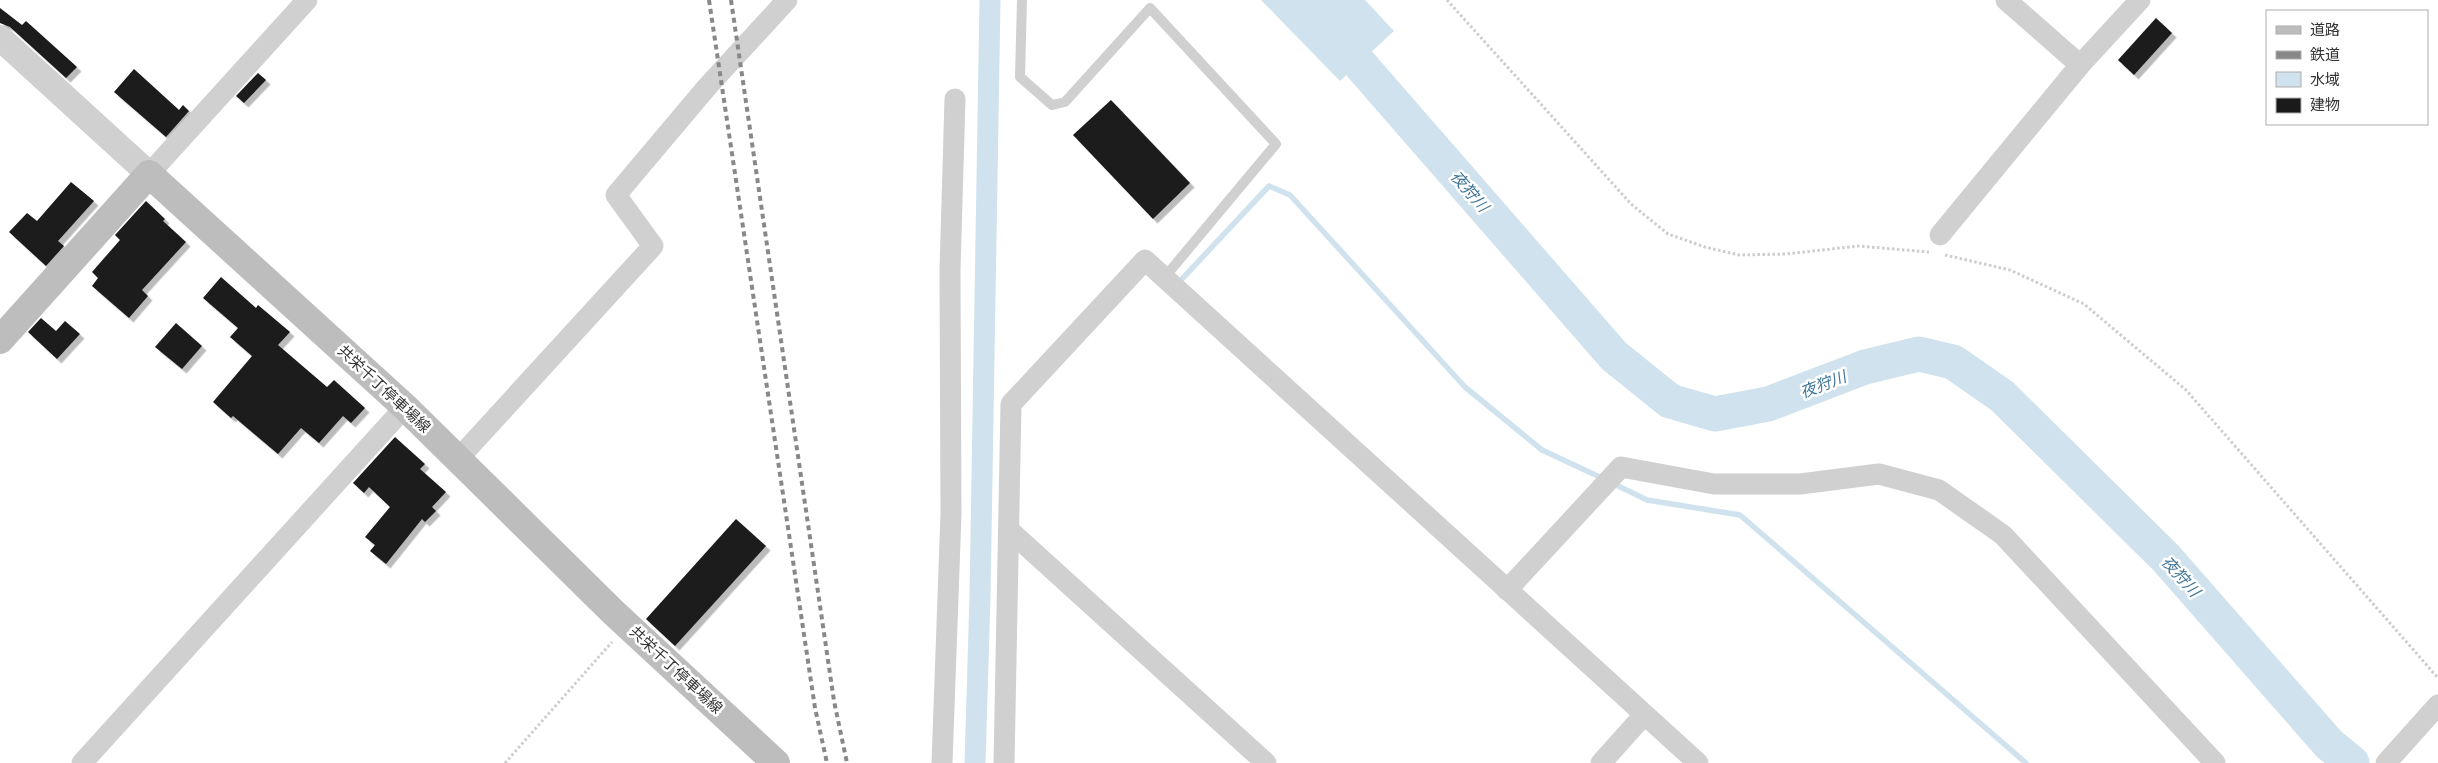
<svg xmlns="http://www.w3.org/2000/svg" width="2438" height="763" font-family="Lato,'Noto Sans JP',sans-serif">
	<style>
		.water { fill: #cfe2ee }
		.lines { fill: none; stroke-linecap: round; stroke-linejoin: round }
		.stream { stroke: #cfe2ee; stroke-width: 5.5 }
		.canal { stroke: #cfe2ee; stroke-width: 21 }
		.river { stroke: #cfe2ee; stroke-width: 35 }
		.building { fill: #1a1a1a; filter: url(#shadow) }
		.path { stroke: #cdcdcd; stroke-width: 3; stroke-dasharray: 2.5 2.5; stroke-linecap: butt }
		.service { stroke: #d0d0d0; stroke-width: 10 }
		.minor { stroke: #d0d0d0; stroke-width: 21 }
		.tertiary { stroke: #d0d0d0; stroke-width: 26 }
		.secondary { stroke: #bdbdbd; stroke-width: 28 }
		.rail { stroke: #888; stroke-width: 4; stroke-dasharray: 5 4; stroke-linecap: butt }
		.labels { text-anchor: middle; stroke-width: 5; stroke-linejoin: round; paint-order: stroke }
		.street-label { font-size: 15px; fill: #333; stroke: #fff }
		.water-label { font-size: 16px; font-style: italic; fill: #3f7597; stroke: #fff }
	</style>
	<defs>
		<filter id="shadow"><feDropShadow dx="4.5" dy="4.5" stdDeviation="0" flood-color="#0004"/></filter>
	</defs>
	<rect width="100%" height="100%" fill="#fff"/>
	<!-- water -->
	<path class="water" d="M1261,0H1365L1394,31L1340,81Z"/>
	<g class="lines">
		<!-- stream -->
		<g class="stream">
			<path d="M1182,279L1269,186L1290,195L1465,387L1542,450L1604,479"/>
			<path d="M1612,483L1647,500L1740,515L2026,763"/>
		</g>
		<!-- canal -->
		<path class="canal" d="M975,763L980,596L990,0"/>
		<!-- river -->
		<path class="river" d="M1304,0L1614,356L1670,401L1715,414L1768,404L1865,367L1919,354L1953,362L2002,396L2166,558L2329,744L2352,763"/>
	</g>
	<!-- building -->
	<g class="building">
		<path d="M0,8L22,25L26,21L77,67L66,78L10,27L0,23Z"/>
		<path d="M2156,18L2172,33L2134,75L2118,60Z"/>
		<path d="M134,69L179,110L183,105L189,111L166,137L114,92Z"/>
		<path d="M258,73L266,80L244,103L236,96Z"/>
		<path d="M1111,100L1190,183L1153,219L1073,135Z"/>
		<path d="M71,182L94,201L58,241L64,246L46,266L9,232L27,213L37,221Z"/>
		<path d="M146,201L165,219L163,221L186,242L142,290L148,296L129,318L92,286L98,278L92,272L120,240L115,235Z"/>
		<path d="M221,277L256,308L258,305L290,332L278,345L327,387L334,380L365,408L351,423L343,416L319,443L301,428L278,454L233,416L231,418L213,402L252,356L230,337L238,328L203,298Z"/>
		<path d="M41,318L56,331L65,321L80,334L57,359L28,332Z"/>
		<path d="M176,323L202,346L182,369L155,347Z"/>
		<path d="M395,437L425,464L420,469L446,492L432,507L436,511L425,522L422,519L386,564L370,551L375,545L365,537L390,507L369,487L364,493L353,483Z"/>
		<path d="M736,519L766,546L675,646L646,619Z"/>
	</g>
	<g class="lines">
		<!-- path -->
		<g class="path">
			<path d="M1447,0L1631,204L1668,234L1705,247L1739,255L1786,254L1858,246L1929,252"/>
			<path d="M1945,255L2010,270L2084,304L2186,390L2438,678"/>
			<path d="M505,763L612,642"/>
		</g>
		<!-- service -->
		<path class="service" d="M1022,0L1020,77L1052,105L1065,102L1150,8L1276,144L1164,278"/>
		<!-- minor -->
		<g class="minor">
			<path d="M2006,0L2080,65"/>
			<path d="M149,174L307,0"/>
			<path d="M1940,235L2080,65L2140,0"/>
			<path d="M458,459L653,246L616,195L707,87L787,0"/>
			<path d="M1009,530L1266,763"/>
			<path d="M1507,590L1621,467L1714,484H1800L1879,474L1939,490L2003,535L2215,763"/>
			<path d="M82,763L405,407"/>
			<path d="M942,763L951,514L950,270L955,99"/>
			<path d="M1004,763L1011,404L1145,260L1698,763"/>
			<path d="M1601,763L1644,715"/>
			<path d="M2386,763L2438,705"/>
		</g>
		<!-- tertiary -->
		<path class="tertiary" d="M0,38L149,174"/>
		<!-- secondary -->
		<path class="secondary" d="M0,340L149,174L405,407L613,612L776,763"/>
		<!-- rail -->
		<g class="rail">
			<path d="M709,0L815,708L827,763"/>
			<path d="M731,0L834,701L847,763"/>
		</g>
	</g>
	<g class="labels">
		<!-- street labels -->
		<g class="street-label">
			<text transform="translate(384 389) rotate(43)" y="5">共栄千丁停車場線</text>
			<text transform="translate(676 670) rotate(43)" y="5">共栄千丁停車場線</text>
		</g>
		<!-- water labels -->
		<g class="water-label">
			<text transform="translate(1470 191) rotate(49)" y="6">夜狩川</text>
			<text transform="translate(1823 384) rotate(-21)" y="6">夜狩川</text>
			<text transform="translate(2181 576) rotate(48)" y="6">夜狩川</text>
		</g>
	</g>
	<!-- legend -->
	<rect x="2266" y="10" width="162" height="115" fill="#ffffff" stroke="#adadad"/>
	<rect x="2276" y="26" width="25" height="8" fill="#bdbdbd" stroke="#adadad"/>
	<text x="2310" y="35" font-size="15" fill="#333333">道路</text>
	<rect x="2276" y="51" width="25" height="8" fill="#888888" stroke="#adadad"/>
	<text x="2310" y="60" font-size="15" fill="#333333">鉄道</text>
	<rect x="2276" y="72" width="25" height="15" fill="#cfe2ee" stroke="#adadad"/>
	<text x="2310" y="85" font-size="15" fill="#333333">水域</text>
	<rect x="2276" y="98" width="25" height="15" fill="#1a1a1a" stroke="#adadad"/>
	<text x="2310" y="110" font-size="15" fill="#333333">建物</text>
</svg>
